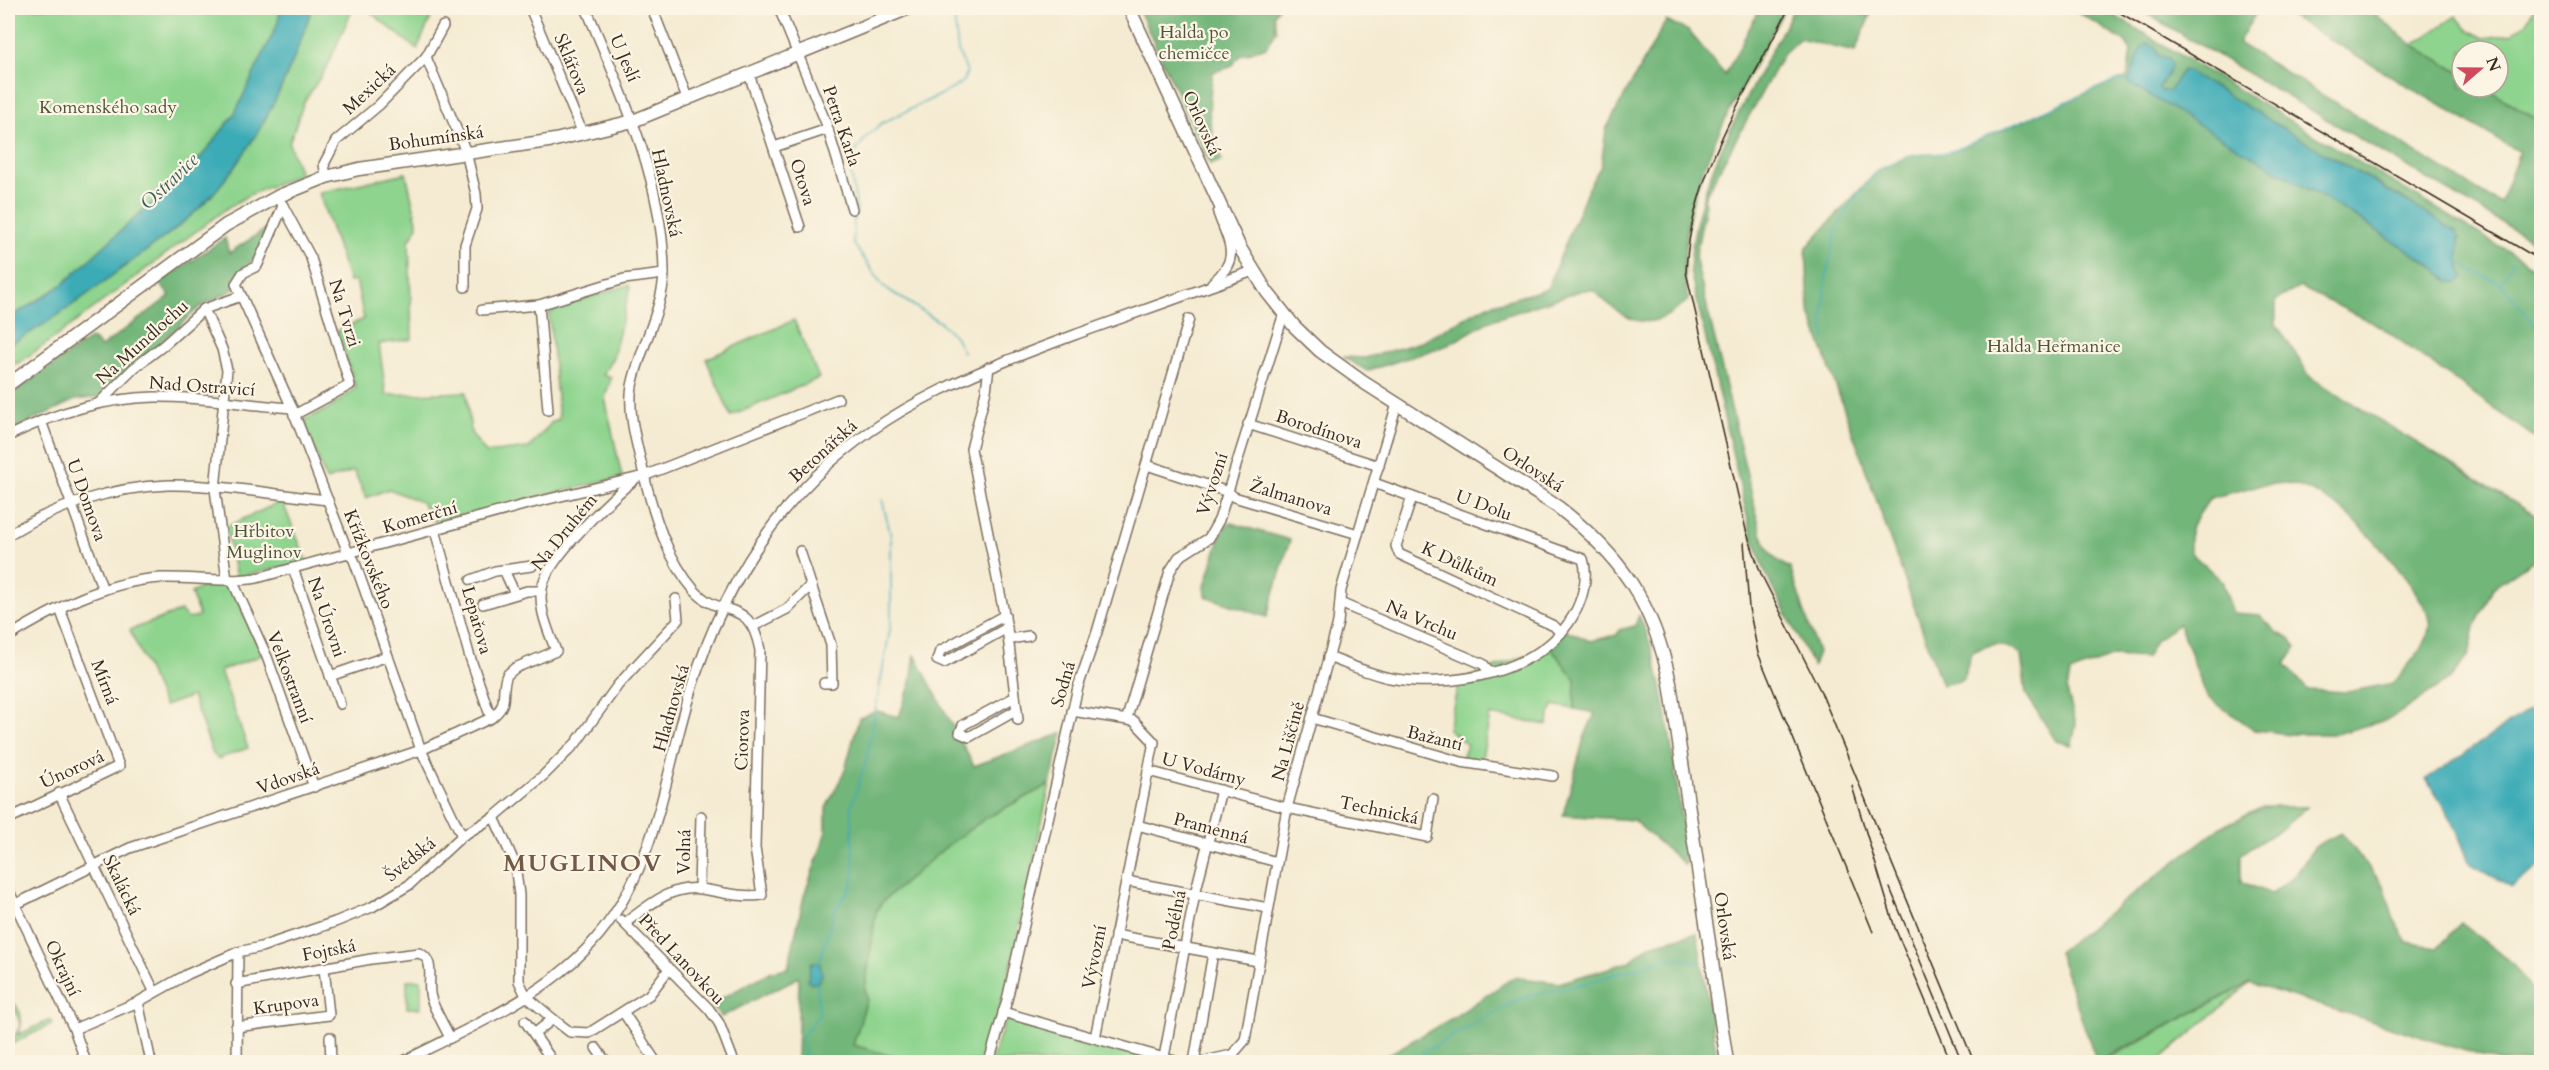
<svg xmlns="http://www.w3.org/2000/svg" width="2549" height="1070" font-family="Cardo,serif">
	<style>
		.green { fill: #8ed48e; stroke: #647f56; stroke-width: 1.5 }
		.forest { fill: #72b679; stroke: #56704c; stroke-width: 1.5; fill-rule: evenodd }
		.water { fill: #3aabb6; stroke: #3a6a6a; stroke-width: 1.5 }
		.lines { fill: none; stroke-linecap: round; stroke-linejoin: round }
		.stream { stroke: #3aabb6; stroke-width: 1.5 }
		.minor-casing { stroke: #7c6e5d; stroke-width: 12 }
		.major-casing { stroke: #7c6e5d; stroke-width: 15 }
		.minor { stroke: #fff; stroke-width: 9 }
		.major { stroke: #fff; stroke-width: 12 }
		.rail { stroke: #3b2a1e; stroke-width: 1.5 }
		.labels { text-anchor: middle; stroke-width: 4.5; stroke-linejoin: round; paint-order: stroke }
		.park-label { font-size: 18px; fill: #50543a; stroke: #fcf5e5 }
		.street-label { font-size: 18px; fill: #3b2a1e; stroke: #fcf5e5 }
		.water-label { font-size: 20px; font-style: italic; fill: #3b5e5b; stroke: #fcf5e5 }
		.district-label { font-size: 24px; font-weight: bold; letter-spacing: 1.5px; fill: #725946; stroke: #fcf5e5 }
	</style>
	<rect width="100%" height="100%" fill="#fcf5e5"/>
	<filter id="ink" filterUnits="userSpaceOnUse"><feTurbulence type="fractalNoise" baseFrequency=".0167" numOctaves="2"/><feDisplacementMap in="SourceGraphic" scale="12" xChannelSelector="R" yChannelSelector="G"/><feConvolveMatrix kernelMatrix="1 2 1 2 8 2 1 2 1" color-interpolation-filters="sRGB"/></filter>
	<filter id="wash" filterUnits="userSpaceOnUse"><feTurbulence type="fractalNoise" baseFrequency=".008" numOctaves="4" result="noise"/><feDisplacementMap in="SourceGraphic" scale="24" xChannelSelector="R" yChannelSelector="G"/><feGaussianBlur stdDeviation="1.35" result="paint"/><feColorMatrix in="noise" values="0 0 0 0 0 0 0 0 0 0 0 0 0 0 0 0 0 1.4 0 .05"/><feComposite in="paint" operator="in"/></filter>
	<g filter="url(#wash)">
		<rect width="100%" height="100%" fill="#f5ebd2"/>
		<!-- green -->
		<g class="green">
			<path d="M8,8H281L277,25L234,115L201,157L62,285L8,319Z"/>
			<path d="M312,8H353L327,67L304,102L289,143L300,174L249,195L227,208L50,341L20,362L8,366V345C46,326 79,300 113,275C149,248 190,222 218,188C263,135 291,73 312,8Z"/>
			<path d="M365,8H435L417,49Z"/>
			<path d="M2534,8H2541V122L2483,87H2498V51H2462V74L2413,45L2456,16L2468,30L2484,38L2511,34L2527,23Z"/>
			<path d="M406,173L418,226L409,241L412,339L379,344L386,395L466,392L471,433L486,453L529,448L553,421L559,419L549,314L561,306L629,285L630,288L613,357L603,375L611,378L605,398L622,477L434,522L421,502L389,489L366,498L354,471L326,480L304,420L330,408L356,388L337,331L364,319L356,280L349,282L319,193Z"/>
			<path d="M794,320L819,378L731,416L706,359Z"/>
			<path d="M282,501L307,562L236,577L226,527Z"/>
			<path d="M209,583L233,587L262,655L220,671L248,748L218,759L213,754L192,696L164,706L130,630L181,611L188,619L199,616L191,593Z"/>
			<path d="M1550,647L1575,679L1574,709L1553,705L1547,725L1490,715L1481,763L1462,759L1467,745L1448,729L1459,681Z"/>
			<path d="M1050,784L1008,979L985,1062H912L853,1045L867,999L865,990L876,911L882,902L948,845L986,818Z"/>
			<rect x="407" y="980" width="14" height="28"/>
			<path d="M2250,983L2157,1062H2101Z"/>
			<path d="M8,999C22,1008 24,1021 18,1035L50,1020L52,1024L8,1046V1041C32,1024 13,1013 8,999Z"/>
			<path d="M1006,1019L1167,1062H991Z"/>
		</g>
		<!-- forest -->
		<g class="forest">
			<path d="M1138,8H1278L1274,14L1276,31L1266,47L1241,55L1230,67L1213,72C1207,112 1207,123 1222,161L1210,164Z"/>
			<path d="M1760,8H1785C1740,97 1667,196 1688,300C1649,337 1627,322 1593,290H1583L1489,321L1448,345L1367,371L1343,357L1365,358L1421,342L1486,306L1547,289L1589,186L1601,166L1606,129L1666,21L1689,31L1725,75Z"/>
			<path d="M1794,8H1873L1855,52L1799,39L1783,54L1704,198L1706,204L1695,257L1761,533C1768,551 1773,560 1790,568L1818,653L1813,666L1765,572L1750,529L1690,271C1694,175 1752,92 1794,8Z"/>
			<path d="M2072,8H2102L2541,271V442L2381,327L2300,287L2276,300V324L2311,378L2541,519V555L2493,588L2475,627L2469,655L2451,678L2392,718L2336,734H2291L2255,730L2207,697L2179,624L2155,641L2146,658L2113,656L2070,673L2067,691L2076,724L2072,745L2056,741L2026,694L2021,655C2001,641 1993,642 1971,653L1963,680L1942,685L1809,310L1806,248L1878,170L1911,155L1949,153L2107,84L2127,78L2131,51L2125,42ZM2141,52L2169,58L2172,64L2159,88L2163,92L2169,91L2174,85C2275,130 2371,171 2460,238L2457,258L2459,269L2449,282L2433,266L2354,216L2129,83ZM2287,483C2304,487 2322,496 2337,506C2360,521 2425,594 2429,620C2433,642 2406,666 2394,683L2347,692L2308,690L2285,664L2296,648L2290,638L2277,633L2260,615L2233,613L2222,581L2190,552V528L2210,498L2261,485Z"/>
			<path d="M2137,8H2259L2238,43L2500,204L2519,152L2277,8H2367L2413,45L2462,74V87H2483L2541,122V231L2539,230L2533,241Z"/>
			<path d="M269,227L257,256L236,276L233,290L201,306L100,397L75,400L8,432V397L91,338L101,347L170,296L159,283L225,238L229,253Z"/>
			<path d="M1231,523L1290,540L1267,617L1207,597L1204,589L1223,528Z"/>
			<path d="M1639,615C1658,657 1665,705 1672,750C1678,789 1683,826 1685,865L1633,820L1563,815L1584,738L1595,713L1574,709L1575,679L1550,647L1566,630L1590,641L1617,635L1619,630L1635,626Z"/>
			<path d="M915,655L974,766L1063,733L1050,784L986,818L948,845L882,902L876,911L865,989L867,999L853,1045L912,1062H797L799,977L721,1017L711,1004L772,971L788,968L804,896L826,833V808L845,770L859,718L877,711L899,717L911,682Z"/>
			<path d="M2263,807H2307L2284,827L2241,854V882L2272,894L2297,873L2315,846L2341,833L2384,886L2394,919L2407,942L2436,948L2461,923L2513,964L2541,1004V1062H2501L2250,983L2097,1062L2058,952L2219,828Z"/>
			<path d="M1697,933L1718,1062H1375L1454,1017L1514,977L1559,983L1629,962L1650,945Z"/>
			<path d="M1243,1054L1277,1060L1341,1062H1245Z"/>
		</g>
		<!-- water -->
		<g class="water">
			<path d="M281,8H312C291,73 263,135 218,188C190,222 149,248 113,275C79,300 46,326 8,345V319L62,285L201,157L234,115L277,25Z"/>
			<path d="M2147,43L2155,46L2158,57L2169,58L2172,64C2170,74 2163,79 2159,88L2161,91H2169L2183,70L2187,71L2457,232C2464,247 2453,258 2464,277L2458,282H2449L2433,266L2354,216L2128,83L2141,49Z"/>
			<path d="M2541,702V865L2512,887L2470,864L2452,820L2426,779Z"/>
			<path d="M816,962L820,963L822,975L817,983H811L808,980L811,963Z"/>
		</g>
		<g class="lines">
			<!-- stream -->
			<g class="stream">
				<path d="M953,8L958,51L967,72L963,81L954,88L882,123L867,136L849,161L857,210L854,221L853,243L884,287L941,323L955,336L963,352"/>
				<path d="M2529,233L2534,226H2542"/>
				<path d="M2457,259L2471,270L2501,284L2542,334"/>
				<path d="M2501,283L2513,261"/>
				<path d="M1825,339L1823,319L1826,277L1836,231L1851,203L1878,170L1911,155L1948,153L2107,84L2130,79"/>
				<path d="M819,963L834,911L851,887L854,875L851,807L866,761L891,624V537L882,499"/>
				<path d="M1422,1053L1516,1001L1536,994L1579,985L1662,960L1681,958L1703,965"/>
				<path d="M806,1062L802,1037L819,1014L817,983"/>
			</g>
		</g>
	</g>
	<g filter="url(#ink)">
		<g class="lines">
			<defs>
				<g id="minor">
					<path d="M530,8L583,134"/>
					<path d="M586,8C621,91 663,179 664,272C664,306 639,351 632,386C627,414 638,448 644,475C654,516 667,559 695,591C723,621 749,595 760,650L755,848L762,895C740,898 723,892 701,889C671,885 648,906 625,923"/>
					<path d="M652,8L688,100"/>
					<path d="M779,8L826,123L852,209"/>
					<path d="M426,57L466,152L476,194L477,209L465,245V287"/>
					<path d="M749,74L800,227"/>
					<path d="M774,147L828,129"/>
					<path d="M326,177L324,164L336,141L379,105L426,57L443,26"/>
					<path d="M282,204L311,258L350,385L294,415"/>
					<path d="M283,206L257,266L243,273L236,284L292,408L347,550L354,560L421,750L462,836"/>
					<path d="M1212,283C1242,258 1229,244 1218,213"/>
					<path d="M539,305L548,410"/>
					<path d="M204,309L222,349L227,370L215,489L227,580"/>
					<path d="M482,310L539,305L624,279L664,274"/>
					<path d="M989,367L986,391L971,449L1007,628L1018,720"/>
					<path d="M99,403L134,368L164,345L204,309L241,296"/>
					<path d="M41,421L103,590"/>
					<path d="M1248,424L1379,466"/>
					<path d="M8,436C53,414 103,398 154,397C199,396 246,405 292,408"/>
					<path d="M1147,465L1228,492L1234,497L1358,534"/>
					<path d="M1412,497L1396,546L1399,554L1554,626L1561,633"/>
					<path d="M435,530L469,654L491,718"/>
					<path d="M8,535C55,506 112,487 168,485C221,484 276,495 328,500"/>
					<path d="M293,568L340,704"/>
					<path d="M504,570L515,594"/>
					<path d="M232,580L267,657L314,787"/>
					<path d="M471,580L495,571L532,566"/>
					<path d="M811,585L831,645L832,683H824"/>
					<path d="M1340,603L1483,664L1489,671"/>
					<path d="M483,604L527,591H542"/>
					<path d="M1005,615L940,651L937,660L944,663L1007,628"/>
					<path d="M754,626L787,609L811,585L800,551"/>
					<path d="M8,637C53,609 107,581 161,578C193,577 225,583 257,578L524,505L644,476L838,399"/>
					<path d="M1009,639L1029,636"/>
					<path d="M1328,657C1348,664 1369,674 1390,678C1449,689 1540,674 1573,616C1582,601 1589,577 1583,559L1374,483"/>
					<path d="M330,676L388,656"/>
					<path d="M1015,697L963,725L960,733L969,737L1017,710"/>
					<path d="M1072,711L1134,721L1154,742L1095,1038"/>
					<path d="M1127,718L1170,571L1179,557L1209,538L1219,520L1284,313"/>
					<path d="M1312,718L1461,762L1553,776"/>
					<path d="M1148,771L1287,808L1427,837L1433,799"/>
					<path d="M59,793L154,991"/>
					<path d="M494,817L514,862L516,872L519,895V981L526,996L553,1019L570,1032L589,1033L649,995L669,969"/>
					<path d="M8,819L119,766L60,609"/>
					<path d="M1137,825L1277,862"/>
					<path d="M1126,881L1268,908"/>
					<path d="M699,888L701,816"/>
					<path d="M8,889L74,1029L86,1062"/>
					<path d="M8,908L130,848L421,750L491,718C511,703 499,694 507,675L515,668L556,651C549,632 536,605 543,584C551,556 610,499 634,480"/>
					<path d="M621,920L709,1009L719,1023L734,1062"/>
					<path d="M1115,935L1258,961"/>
					<path d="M236,984L371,959L419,953C437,960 426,983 431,998C435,1011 444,1025 450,1038"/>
					<path d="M138,1002L151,1062"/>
					<path d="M1003,1012L1178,1062"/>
					<path d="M624,1013L656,1062"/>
					<path d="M525,1021L553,1062"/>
					<path d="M236,1027L329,1015L324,968"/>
					<path d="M74,1029L138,1002L188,974L238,952L261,947L335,922L372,907L409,885L462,836L494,817L544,775L576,743L618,685L678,620L676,599"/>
					<path d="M534,1034L553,1019"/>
					<path d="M330,1037L331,1062"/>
					<path d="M596,1048L606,1062"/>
					<path d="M1164,1057L1195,894L1221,790"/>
					<path d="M237,1062L238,952"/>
					<path d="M402,1062C466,1029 541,999 591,944C656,873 663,781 690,693C715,611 755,535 817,475C891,403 983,369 1077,334C1136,313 1194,292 1253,271"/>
					<path d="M989,1062L1007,1000L1078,687L1097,632L1189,319"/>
					<path d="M1194,1062L1213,953"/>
					<path d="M1200,1062L1232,1055L1245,1040L1287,808L1338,623L1341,590L1397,404"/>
				</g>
				<g id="major">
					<path d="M1129,8L1240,248L1267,292L1294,326L1320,351L1363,382L1558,507C1621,556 1654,604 1670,683L1727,1062"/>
					<path d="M8,385L226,225L279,196L326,177L359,169L555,140L633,121L909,8"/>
				</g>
			</defs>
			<!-- minor casing -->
			<use href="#minor" class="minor-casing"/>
			<!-- major casing -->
			<use href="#major" class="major-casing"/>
			<!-- minor -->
			<use href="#minor" class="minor"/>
			<!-- major -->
			<use href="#major" class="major"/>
			<!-- rail -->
			<g class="rail">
				<path d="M1789,8C1747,92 1690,174 1686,272L1746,530L1761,574L1821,692L1974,1062"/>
				<path d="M2112,8L2542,261"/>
				<path d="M2538,239L2542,241"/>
				<path d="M1744,542L1749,608L1758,653L1873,932"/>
				<path d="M1852,786L1895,928L1951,1062"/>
				<path d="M1890,888L1962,1062"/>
			</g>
		</g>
	</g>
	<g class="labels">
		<!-- park labels -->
		<g class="park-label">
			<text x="1194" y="38">Halda po<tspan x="1194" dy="21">chemičce</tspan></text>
			<text x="108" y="113">Komenského sady</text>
			<text x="2054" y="352">Halda Heřmanice</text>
			<text x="264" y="537">Hřbitov<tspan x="264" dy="21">Muglinov</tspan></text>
		</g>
		<!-- street labels -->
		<g class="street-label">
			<text transform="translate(625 58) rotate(67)" y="6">U Jeslí</text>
			<text transform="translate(572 64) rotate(67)" y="6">Sklářova</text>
			<text transform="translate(369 89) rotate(-43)" y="6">Mexická</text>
			<text transform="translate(1202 123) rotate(66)" y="6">Orlovská</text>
			<text transform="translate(842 126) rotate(71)" y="6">Petra Karla</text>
			<text transform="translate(436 138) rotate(-8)" y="6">Bohumínská</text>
			<text transform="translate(803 182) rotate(72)" y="6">Otova</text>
			<text transform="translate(667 193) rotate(78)" y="6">Hladnovská</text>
			<text transform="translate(345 313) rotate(73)" y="6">Na Tvrzi</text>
			<text transform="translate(142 342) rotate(-42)" y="6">Na Mundlochu</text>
			<text transform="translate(202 386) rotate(4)" y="6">Nad Ostravicí</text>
			<text transform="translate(1319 429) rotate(18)" y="6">Borodínova</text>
			<text transform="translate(823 451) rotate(-42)" y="6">Betonářská</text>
			<text transform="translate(1533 469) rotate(33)" y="6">Orlovská</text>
			<text transform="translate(1212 484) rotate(-72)" y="6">Vývozní</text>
			<text transform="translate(1291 497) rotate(17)" y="6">Žalmanova</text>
			<text transform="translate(87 500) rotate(70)" y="6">U Domova</text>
			<text transform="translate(1484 505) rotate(20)" y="6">U Dolu</text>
			<text transform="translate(420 517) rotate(-16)" y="6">Komerční</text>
			<text transform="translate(564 532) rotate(-51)" y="6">Na Druhém</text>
			<text transform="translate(369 559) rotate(68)" y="6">Křížkovského</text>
			<text transform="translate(1460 564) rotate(25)" y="6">K Důlkům</text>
			<text transform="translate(327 617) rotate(71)" y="6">Na Úrovni</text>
			<text transform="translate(477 620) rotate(74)" y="6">Lepařova</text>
			<text transform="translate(1422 620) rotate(23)" y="6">Na Vrchu</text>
			<text transform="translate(290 677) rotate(69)" y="6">Velkostranní</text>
			<text transform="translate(105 682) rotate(69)" y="6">Mírná</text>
			<text transform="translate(1063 684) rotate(-74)" y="6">Sodná</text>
			<text transform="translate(671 708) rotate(-74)" y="6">Hladnovská</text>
			<text transform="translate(1435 738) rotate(14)" y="6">Bažantí</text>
			<text transform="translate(742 740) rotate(-88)" y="6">Ciorova</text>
			<text transform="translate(1288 741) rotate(-75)" y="6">Na Liščině</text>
			<text transform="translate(72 769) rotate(-25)" y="6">Únorová</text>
			<text transform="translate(1204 769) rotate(15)" y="6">U Vodárny</text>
			<text transform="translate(288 778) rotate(-19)" y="6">Vdovská</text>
			<text transform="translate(1379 810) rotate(12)" y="6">Technická</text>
			<text transform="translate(1211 828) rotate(15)" y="6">Pramenná</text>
			<text transform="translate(684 852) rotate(-89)" y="6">Volná</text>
			<text transform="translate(410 859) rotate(-39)" y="6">Švédská</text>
			<text transform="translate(122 885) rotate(64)" y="6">Skalácká</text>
			<text transform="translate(1174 920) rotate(-79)" y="6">Podélná</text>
			<text transform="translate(1725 926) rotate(82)" y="6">Orlovská</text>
			<text transform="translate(329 950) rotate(-11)" y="6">Fojtská</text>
			<text transform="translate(1094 957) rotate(-79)" y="6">Vývozní</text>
			<text transform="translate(682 959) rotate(47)" y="6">Před Lanovkou</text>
			<text transform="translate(63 968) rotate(65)" y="6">Okrajní</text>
			<text transform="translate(286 1004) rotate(-8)" y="6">Krupova</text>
		</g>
		<!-- water labels -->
		<g class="water-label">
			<text transform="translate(169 181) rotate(-44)" y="7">Ostravice</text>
		</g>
		<!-- district labels -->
		<g class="district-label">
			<text x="583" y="871">MUGLINOV</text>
		</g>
	</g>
	<!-- margin -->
	<rect width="2549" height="1070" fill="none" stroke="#fcf5e5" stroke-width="30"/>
	<!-- north arrow -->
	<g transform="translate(2480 69) rotate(70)"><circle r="28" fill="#fcf5e5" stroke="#afa495" stroke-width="1.5"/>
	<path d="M0-4.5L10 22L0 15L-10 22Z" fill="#d1495b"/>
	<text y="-9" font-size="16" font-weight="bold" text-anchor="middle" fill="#3b2a1e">N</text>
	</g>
</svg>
